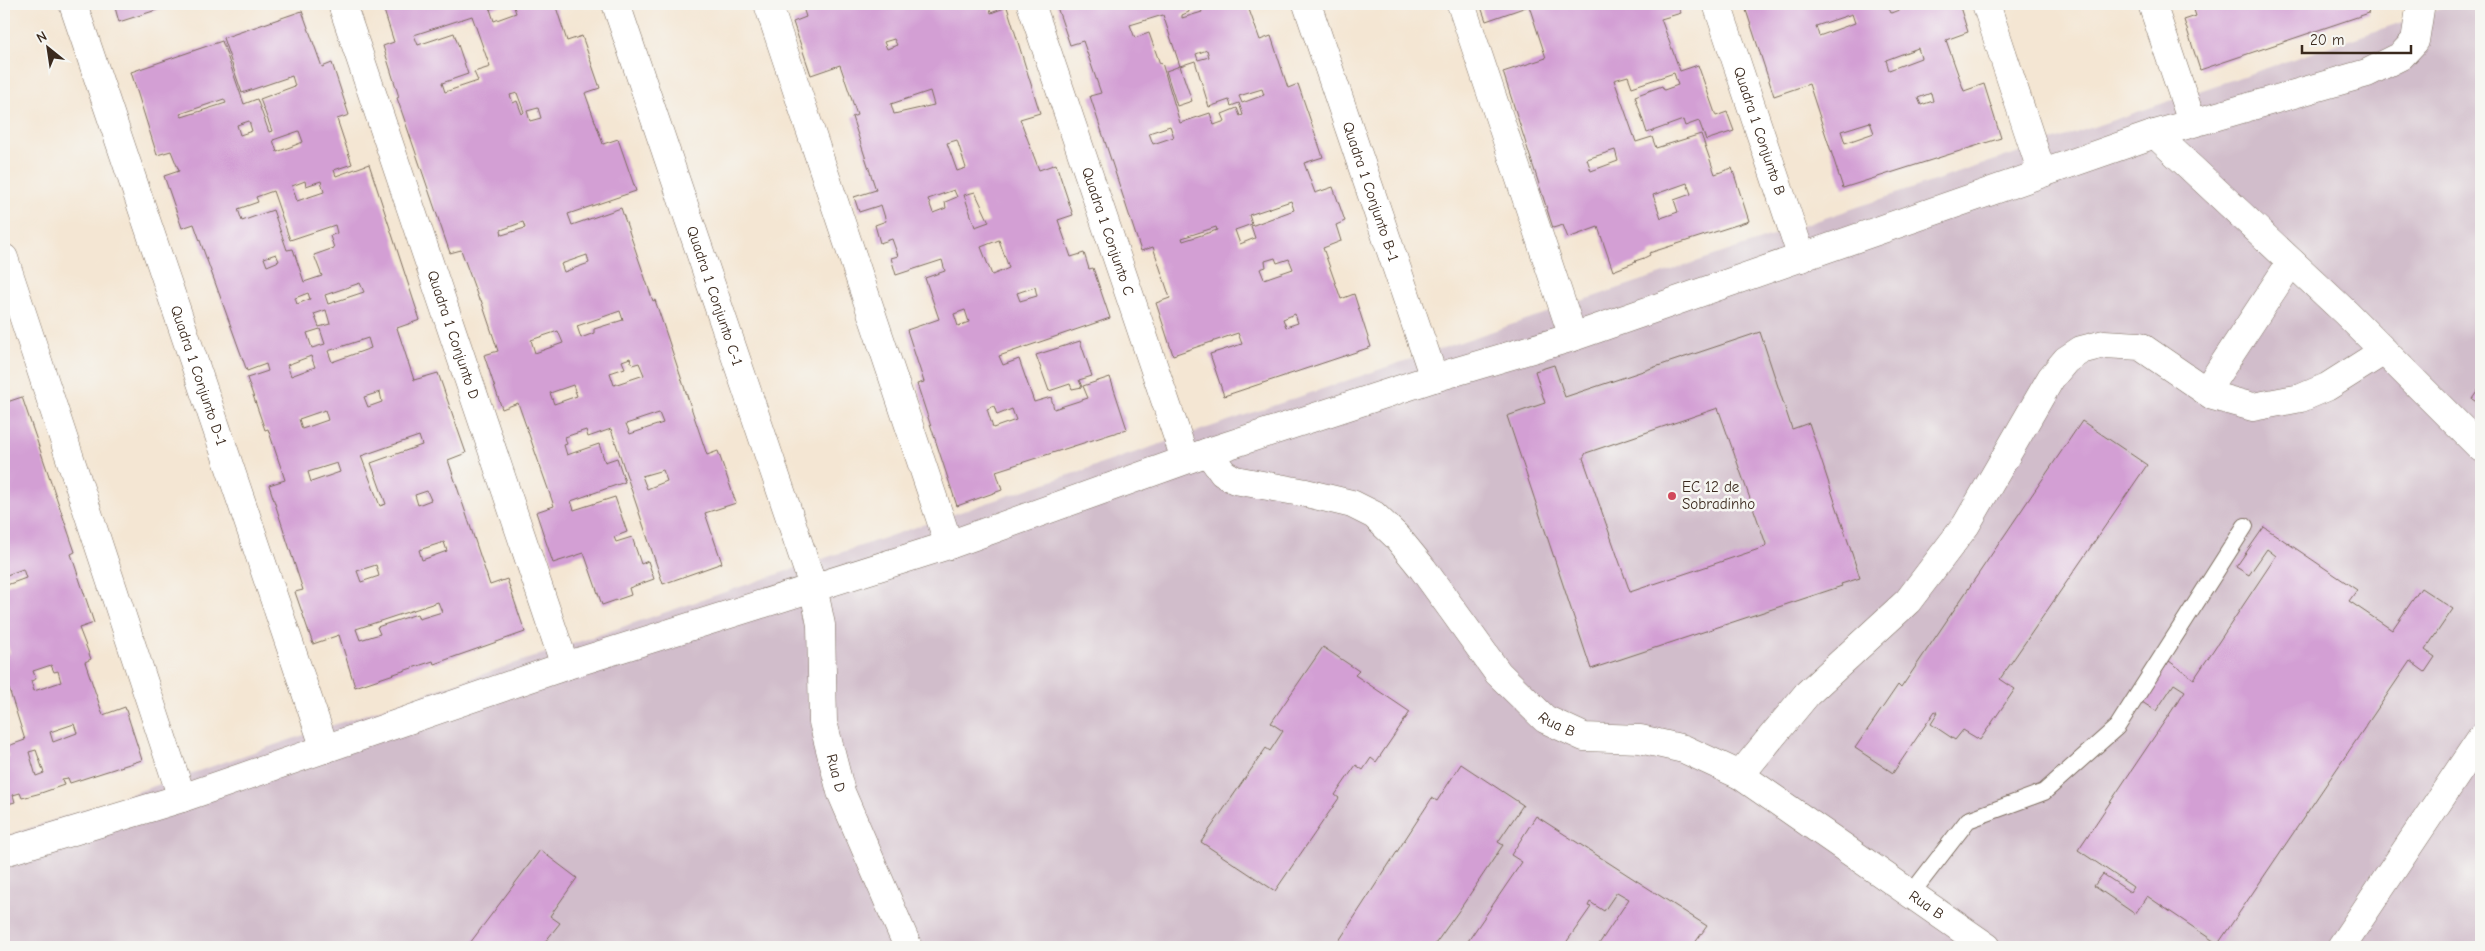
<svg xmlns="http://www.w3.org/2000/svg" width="2485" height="951" font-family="'Comic Neue',sans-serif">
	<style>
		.industrial { fill: #d1bdcb }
		.building { fill: #d39fd4; fill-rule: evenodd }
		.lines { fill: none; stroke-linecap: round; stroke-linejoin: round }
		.lane-casing { stroke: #7c6c5d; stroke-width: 18 }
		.street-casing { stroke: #7c6c5d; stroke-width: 29 }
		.lane { stroke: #fff; stroke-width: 16 }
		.street { stroke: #fff; stroke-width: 28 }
		.poi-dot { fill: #d1495b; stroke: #f6f6f2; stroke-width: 2 }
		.labels { text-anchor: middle; stroke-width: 5; stroke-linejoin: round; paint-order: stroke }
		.street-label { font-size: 15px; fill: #3b2a1e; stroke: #f6f6f2 }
		.poi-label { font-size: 15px; fill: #3b2a1e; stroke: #f6f6f2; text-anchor: start }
	</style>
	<rect width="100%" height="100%" fill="#f6f6f2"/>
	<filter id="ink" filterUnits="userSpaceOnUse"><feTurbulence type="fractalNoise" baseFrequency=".02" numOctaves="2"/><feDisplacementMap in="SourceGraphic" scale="10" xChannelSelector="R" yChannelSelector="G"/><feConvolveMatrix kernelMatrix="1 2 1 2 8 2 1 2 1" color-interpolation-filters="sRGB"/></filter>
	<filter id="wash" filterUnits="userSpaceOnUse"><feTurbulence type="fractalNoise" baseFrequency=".0096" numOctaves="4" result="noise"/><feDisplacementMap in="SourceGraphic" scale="20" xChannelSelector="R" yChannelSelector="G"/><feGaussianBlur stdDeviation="1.12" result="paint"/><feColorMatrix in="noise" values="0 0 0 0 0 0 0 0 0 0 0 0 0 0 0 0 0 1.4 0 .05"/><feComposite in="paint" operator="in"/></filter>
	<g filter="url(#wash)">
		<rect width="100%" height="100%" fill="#f4e6d3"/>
		<!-- industrial -->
		<path class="industrial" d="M2455,4H2481V947H4V837Z"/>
		<g id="blocks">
			<!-- building -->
			<g class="building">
				<path d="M114,4H175L119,22Z"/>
				<path d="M382,4H506L490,9L494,21L516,13L513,4H555L567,41L582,36L600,88L585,93L603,144L618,139L636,191L568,214L572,225L621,208L653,301L655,300L707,455L718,451L736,503L705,513L722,563L663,584L611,429L588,437L586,430L565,437L567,444L564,445L567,455L599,444L605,462L617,458L625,482L571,501L574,510L615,497L627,532L614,537L616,542L632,537L641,564L648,561L654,579L629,588L631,595L602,605L584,553L553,563L536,512L554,506L518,403L502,409L484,355L498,351L481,300H479L461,250L450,253L397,98L399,97L383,46L394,42ZM472,16L490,67L474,72L478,81L445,92L442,83L468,74L454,33L418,45L414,35ZM517,93L524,112L522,114L517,101L513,103L510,95ZM538,108L541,118L530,121L527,111ZM523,222L525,228L502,235L501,230ZM587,255L589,263L564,272L561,264ZM620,311L623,320L594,329V333L581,338L577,326ZM558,331L563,343L535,353L531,340ZM630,358L632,365L639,363L644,375L614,385L610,373L625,368L622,361ZM573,385L577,396L554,404L550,393ZM659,413L663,423L630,434L626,424ZM663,470L667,481L647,489L642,476Z"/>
				<path d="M802,4H988L991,13L1007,7L1040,113L1020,119L1039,170L1056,164L1073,215L1058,220L1071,257L1084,253L1089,269L1093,268L1110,318L999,356L1003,365L1019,359L1034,402L1051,397L1054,409L1088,398L1083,386L1110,377L1127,429L996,471L1002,490L957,506L917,384L924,382L907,330L939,319L925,278L945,271L942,260L896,275L891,258L898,256L892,239L880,243L875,225L886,221L881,205L859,212L854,197L876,190L852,117L857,115L840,65L811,75L793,22L806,17ZM894,39L897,45L887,49L884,42ZM930,91L934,105L894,114L891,104ZM957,140L966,168L957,171L947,143ZM954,190L957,197L945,202L946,208L933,213L928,199ZM975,192L989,222L975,227L964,195ZM999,240L1009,268L992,275L981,247ZM1035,287L1037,296L1020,301L1017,293ZM965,310L969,322L958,326L954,314ZM994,406L997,415L1012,409L1016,420L993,428L987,409Z"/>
				<path d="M1056,4H1194L1188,6L1189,12L1182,15V18L1202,12L1199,4H1247L1260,40L1271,36L1288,88L1298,84L1323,157L1304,163L1315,193L1333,187L1345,221L1336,225L1341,241L1323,248L1341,299L1354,294L1371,347L1224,396L1210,354L1242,344L1238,333L1173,355L1156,303L1170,298L1153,247L1141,251L1090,96L1101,93L1083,41L1070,45ZM1163,15L1180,66L1195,61L1209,107L1229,100L1231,106L1239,103L1243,115L1240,116L1237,108L1222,114L1225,121L1214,125L1210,113L1180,123L1162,63L1160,64L1149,33L1135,38L1130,25ZM1207,50L1209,57L1198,60L1196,54ZM1262,89L1264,95L1242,103L1239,96ZM1170,126L1174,137L1153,144L1149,133ZM1291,201L1294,210L1251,226L1255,238L1240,244L1235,230L1252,224L1249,215ZM1216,227L1217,230L1183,241L1182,238ZM1275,258L1277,263L1289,259L1293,269L1264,279L1260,269L1266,267L1265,261ZM1295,314L1298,323L1286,327L1283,319Z"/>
				<path d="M1480,4H1561L1562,6L1568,4H1677L1681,13L1661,19L1680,71L1698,65L1716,116L1727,112L1734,131L1706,140L1699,121L1685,126L1683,120L1647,133L1635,96L1662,86L1664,90L1678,85L1674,73L1632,87L1628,76L1614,80L1636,142L1652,137L1656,148L1701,134L1715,174L1732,168L1749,221L1649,253L1650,255L1644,258L1635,261L1636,262L1613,271L1598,227L1568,238L1563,225L1553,228L1503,72L1546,58L1529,6L1486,21ZM1615,150L1618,161L1591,171L1587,159ZM1687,183L1691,194L1674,200L1678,212L1661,218L1653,195Z"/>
				<path d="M1744,4H1887L1891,13L1914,4H1959L1968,32L1946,40L1964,91L1984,84L2001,138L1843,188L1809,84L1774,96ZM1852,14L1855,23L1819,36L1816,26ZM1918,48L1921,58L1889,70L1886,60ZM1931,93L1933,101L1921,105L1918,98ZM1870,122L1874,133L1845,143L1841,131Z"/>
				<path d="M2192,4H2366L2369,13L2200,70L2184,20L2196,16Z"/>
				<path d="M302,11L322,67L332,63L349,115L337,119L352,164L334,170L336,176L369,164L420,320L397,328L414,380L438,373L466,453L448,460L490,585L507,579L525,632L434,664L433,661L355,687L339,635L313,644L295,592L303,590L269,485L285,480L268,429L265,430L247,378L268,371L266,364L247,371L194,224L182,228L164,176L179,171L171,151L157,155L131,72L222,41L244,104L257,99L269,132L272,131L260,99L295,86L292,76L242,93L223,38ZM224,99L226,103L182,117L180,114ZM249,121L252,131L240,135L237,125ZM299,131L303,142L277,152L273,140ZM305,181L306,186L321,181L324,192L297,201L292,186ZM273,191L290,240L335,225L337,233L330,236L334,248L314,255L322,276L304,282L293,249L287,250L273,210L242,221L238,209L258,202L256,197ZM276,254L279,261L267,266L264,258ZM360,283L364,292L328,304L325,295ZM308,293L310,299L297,304L295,298ZM326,310L330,324L319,327L314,314ZM320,329L325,344L312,348L307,333ZM368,338L371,348L332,362L328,351ZM311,356L315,367L291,376L287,365ZM380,392L382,402L368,407L364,397ZM325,410L328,420L302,429L299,419ZM419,436L422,445L371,463L386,504L380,506L361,456ZM337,463L340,472L311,482L308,472ZM427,491L431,500L418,505L415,495ZM444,542L447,551L422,560L419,550ZM376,565L379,576L361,582L357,571ZM438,602L442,612L419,619L417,614L377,627L380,634L360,640L356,629Z"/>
				<path d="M1180,66L1192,101L1177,106L1166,71Z"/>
				<path d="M1760,332L1792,429L1809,423L1860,578L1841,584L1842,586L1591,669L1507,416L1545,403L1535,371L1554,365L1565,397ZM1718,408L1766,544L1765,547L1630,592L1583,458L1586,453Z"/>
				<path d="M1080,341L1092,376L1079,380L1082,387L1072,389L1070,384L1049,391L1036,355Z"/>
				<path d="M2481,386V405L2472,399Z"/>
				<path d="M22,397L75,552L71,554L94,623L79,628L91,659L85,662L103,715L125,707L142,760L70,783L68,778L62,779L64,785L41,793L22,798L20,793L13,795L15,802L4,805V759L9,757L4,747V733L8,746L25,740L9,689L4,691V655L10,653L4,633V586L26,578L23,569L4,576V403ZM51,665L54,672L58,671L61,682L34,691L31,681L36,679L33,671ZM74,724L77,733L53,742L50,732ZM36,750L44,773L36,776L29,752Z"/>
				<path d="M2082,421L2147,465L2000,679L2015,689L1980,740L1963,730L1955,740L1931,724L1938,713L1935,711L1893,773L1855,748L1898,685L1901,688Z"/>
				<path d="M2264,527L2357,590L2349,601L2392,630L2421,588L2453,609L2425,650L2435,657L2425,672L2410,661L2218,944L2147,896L2135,914L2094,886L2103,874L2130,892L2133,887L2078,850L2185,691L2174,684L2156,711L2142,702L2169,661L2194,679L2276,556L2267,549L2249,575L2236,567Z"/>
				<path d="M1323,647L1359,671L1355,675L1410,712L1376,762L1371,758L1363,770L1356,765L1335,795L1339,798L1275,891L1201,842L1266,748L1270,751L1283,731L1271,723Z"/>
				<path d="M1461,764L1523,805L1498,842L1503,845L1458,912L1433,947H1335L1432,798L1437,801Z"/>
				<path d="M1536,816L1707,926L1692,947H1597L1629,899L1617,892L1604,911L1590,902L1588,906L1591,907L1563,947H1464L1522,862L1511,855Z"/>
				<path d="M540,850L577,878L550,916L560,923L541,947H467Z"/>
			</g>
		</g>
	</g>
	<g filter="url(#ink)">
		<use href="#blocks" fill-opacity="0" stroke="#7c6c5d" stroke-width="1"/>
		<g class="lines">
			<defs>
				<path id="lane" d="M1911,894L1968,820L2044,792L2117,727L2245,526"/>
				<g id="street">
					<path id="s1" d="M73,4L325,749"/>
					<path id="s2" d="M342,4L565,666"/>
					<path id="s3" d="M616,4L813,586L821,625L823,722L841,792L908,947"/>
					<path d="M768,4L949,545"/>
					<path id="s4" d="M1031,4L1185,459"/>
					<path id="s5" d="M1307,4L1434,378"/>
					<path d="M1461,4L1573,337"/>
					<path id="s6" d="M1717,4L1802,258"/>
					<path d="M1986,4L2042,173"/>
					<path d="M2152,4L2192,122"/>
					<path d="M2155,134L2346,313L2481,448"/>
					<path d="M4,258L182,798"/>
					<path d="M2206,391L2291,262"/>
					<path id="s7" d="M1208,452L1223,473L1235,480L1306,493L1352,504L1374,515L1397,537L1423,569L1498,673L1545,719L1584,737L1640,739L1684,749L1740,775L1987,947"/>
					<path d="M1740,775L1807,694L1908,601L1966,525L2051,378L2066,360L2081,350L2104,344L2140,346L2213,396L2253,407L2301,398L2327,387L2384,351"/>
					<path d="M4,852L182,798L565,666L949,545L1208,452L1434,378L1573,337L2155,134L2367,73L2401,56L2415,41L2420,9L2419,4"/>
					<path d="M2341,947L2481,738"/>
				</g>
			</defs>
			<!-- lane casing -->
			<use href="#lane" class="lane-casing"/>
			<!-- street casing -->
			<use href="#street" class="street-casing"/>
			<!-- lane -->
			<use href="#lane" class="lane"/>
			<!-- street -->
			<use href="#street" class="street"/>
		</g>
	</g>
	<!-- markers -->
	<circle class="poi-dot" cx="1672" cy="496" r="5"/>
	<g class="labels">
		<!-- street labels -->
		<g class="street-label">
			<text dy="5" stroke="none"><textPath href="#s6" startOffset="134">Quadra 1 Conjunto B</textPath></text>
			<text dy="5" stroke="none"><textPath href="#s5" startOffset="198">Quadra 1 Conjunto B-1</textPath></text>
			<text dy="5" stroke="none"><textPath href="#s4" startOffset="240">Quadra 1 Conjunto C</textPath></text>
			<text dy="5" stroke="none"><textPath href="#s3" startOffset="308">Quadra 1 Conjunto C-1</textPath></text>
			<text dy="5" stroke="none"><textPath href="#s2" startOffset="349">Quadra 1 Conjunto D</textPath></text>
			<text dy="5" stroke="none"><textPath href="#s1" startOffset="392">Quadra 1 Conjunto D-1</textPath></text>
			<text dy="5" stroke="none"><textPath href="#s7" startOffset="464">Rua B</textPath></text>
			<text dy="5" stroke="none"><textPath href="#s3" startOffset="804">Rua D</textPath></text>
			<text dy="5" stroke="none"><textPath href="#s7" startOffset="884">Rua B</textPath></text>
		</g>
		<!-- poi labels -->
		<g class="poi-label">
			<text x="1682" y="492">EC 12 de<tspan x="1682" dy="17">Sobradinho</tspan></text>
		</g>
	</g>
	<!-- margin -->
	<rect width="2485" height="951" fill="none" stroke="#f6f6f2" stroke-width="20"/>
	<!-- north arrow -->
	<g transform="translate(48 48) rotate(330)" stroke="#f6f6f2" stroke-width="4" paint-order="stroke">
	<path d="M0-4L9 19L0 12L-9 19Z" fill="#3b2a1e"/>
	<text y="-8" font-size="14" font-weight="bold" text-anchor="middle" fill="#3b2a1e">N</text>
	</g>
	<!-- scale -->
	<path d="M2302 45v8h109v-8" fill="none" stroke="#3b2a1e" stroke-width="2.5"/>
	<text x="2310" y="45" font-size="15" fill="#3b2a1e" stroke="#f6f6f2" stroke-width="4" paint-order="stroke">20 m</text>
</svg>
